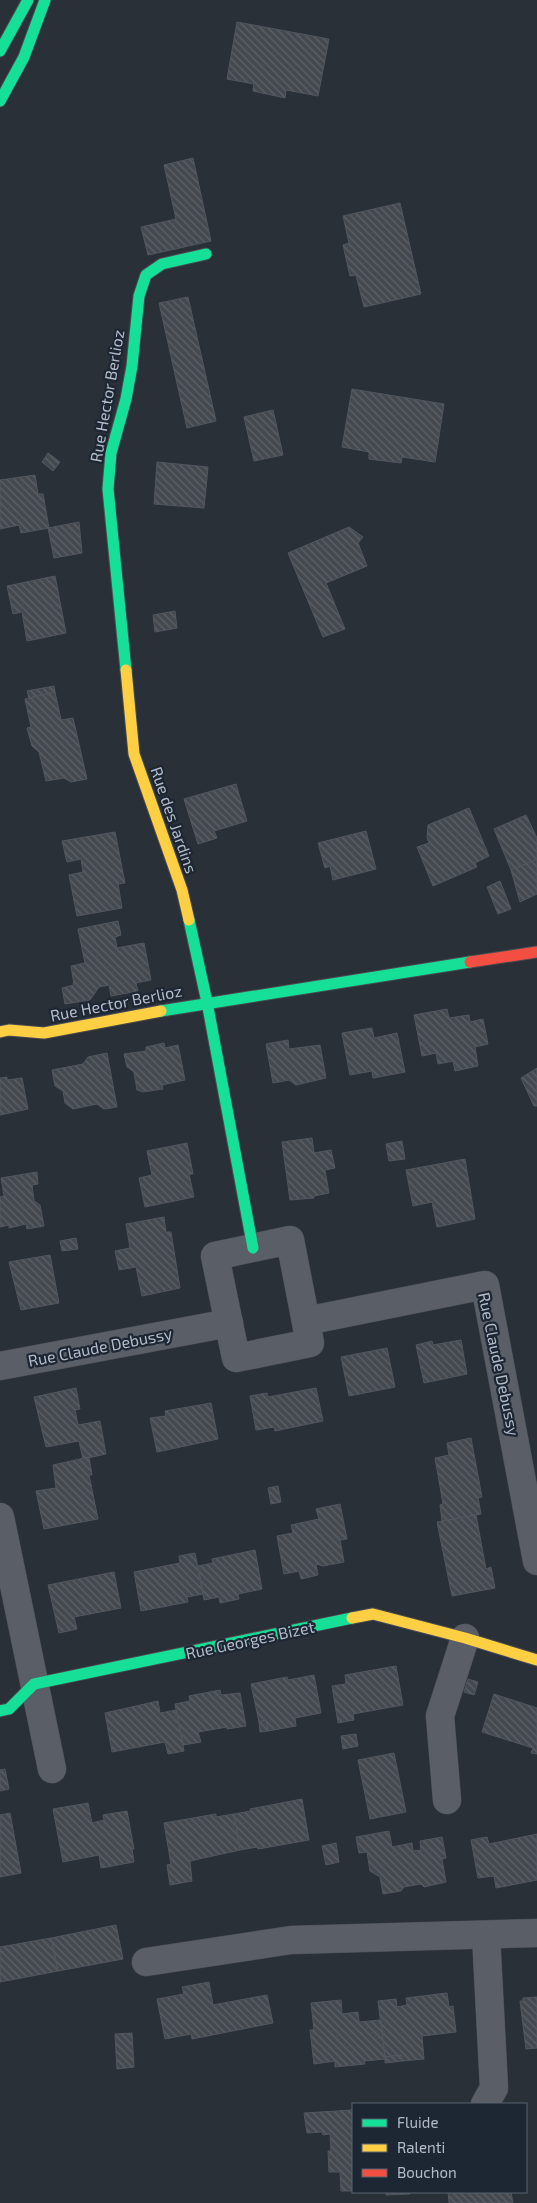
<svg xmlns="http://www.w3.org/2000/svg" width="537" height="2203" font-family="'Exo 2',sans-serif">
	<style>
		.building { fill: url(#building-back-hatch); stroke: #52575f }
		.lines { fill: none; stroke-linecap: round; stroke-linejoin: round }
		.street-casing { stroke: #484c53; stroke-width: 29 }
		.fast-casing { stroke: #484c53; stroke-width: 13 }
		.slow-casing { stroke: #484c53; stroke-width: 13 }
		.jam-casing { stroke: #484c53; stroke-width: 13 }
		.street { stroke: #5a5e66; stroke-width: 28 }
		.fast { stroke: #16e098; stroke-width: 11 }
		.slow { stroke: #ffcf43; stroke-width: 11 }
		.jam { stroke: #f24e42; stroke-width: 11 }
		.labels { text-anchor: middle; stroke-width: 4.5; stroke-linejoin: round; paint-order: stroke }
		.street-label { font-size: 16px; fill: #b4bcc9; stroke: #1d2633 }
	</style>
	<defs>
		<pattern id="building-back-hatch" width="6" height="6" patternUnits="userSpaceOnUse" patternTransform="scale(1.25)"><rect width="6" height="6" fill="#444950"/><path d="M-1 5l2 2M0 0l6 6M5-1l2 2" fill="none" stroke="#5d6168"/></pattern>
	</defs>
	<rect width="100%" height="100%" fill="#2a3038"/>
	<!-- building -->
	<g class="building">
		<path d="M237,22L329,39L318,96L286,90L285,98L253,91L254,84L227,79Z"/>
		<path d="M193,158L211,241L148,255L141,227L176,219L164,165Z"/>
		<path d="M400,203L421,294L364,307L356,275L350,276L343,245L349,243L343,216Z"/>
		<path d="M188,297L216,421L187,428L159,303Z"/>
		<path d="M352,389L444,404L435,462L402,457L401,463L369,459V452L342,447Z"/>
		<path d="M273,410L283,455L254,461L244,417Z"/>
		<path d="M48,453L60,462L53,471L42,462Z"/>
		<path d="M157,462L208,467L204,508L154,504Z"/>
		<path d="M35,475L38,494H43L49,528L21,533L19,525L0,529V480Z"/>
		<path d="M79,522L82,553L54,558L48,528Z"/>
		<path d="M349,527L363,537L358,543L367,566L326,583L345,629L323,637L288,553Z"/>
		<path d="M55,576L66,633L27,641L22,612L13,614L7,586Z"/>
		<path d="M175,611L177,628L155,632L153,615Z"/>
		<path d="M54,686L55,692L29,698L27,691Z"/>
		<path d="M55,692L61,720L73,718L87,779L71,782L64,778L46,781L39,752L32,746L27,728L31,727L25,699Z"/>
		<path d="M236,784L247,821L214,831L217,838L198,844L184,799Z"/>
		<path d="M469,808L489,856L475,863L477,867L433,886L417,847L429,843L427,837L428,825Z"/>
		<path d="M526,815L537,838V859L511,870L494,829Z"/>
		<path d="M366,831L376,869L333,880L330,866L325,868L318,843Z"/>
		<path d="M115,832L125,883L118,884L122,908L77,916L69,875L83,872L81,859L67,862L62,841Z"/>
		<path d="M537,859V894L520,902L511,870Z"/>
		<path d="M500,881L511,909L498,914L487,887Z"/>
		<path d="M118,921L121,935L115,937L117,948L144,943L151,980L136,983L138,991L111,996L109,985L99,987L90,1000L65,1004L62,988L74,985L71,966L85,963L78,929Z"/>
		<path d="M447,1009L449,1018L469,1015L470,1022L483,1019L488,1044L475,1047L478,1066L455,1071L453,1061L438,1064L436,1053L422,1056L414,1015Z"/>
		<path d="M372,1028L374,1038L397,1033L405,1072L373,1078L372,1071L350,1075L342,1033Z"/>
		<path d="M288,1040L289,1049L320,1045L326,1078L296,1085L289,1080L273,1083L266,1044Z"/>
		<path d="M164,1043L165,1048L178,1045L185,1080L162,1085L163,1089L143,1092L137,1090L134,1072L127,1067L124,1054L146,1051V1047Z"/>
		<path d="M107,1053L117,1107L104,1109L97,1104L73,1109L65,1103L63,1091L55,1086L52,1070L83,1064L88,1057Z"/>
		<path d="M537,1068V1106H534L521,1078Z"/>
		<path d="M7,1077V1080L22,1078L28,1109L0,1115V1078Z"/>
		<path d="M312,1138L314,1153L331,1150L335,1168L325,1170L329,1193L314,1196V1198L290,1200L282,1142Z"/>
		<path d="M402,1141L405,1159L389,1161L386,1144Z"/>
		<path d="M187,1143L193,1174H189L194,1197L145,1207L139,1178L152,1175L147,1151Z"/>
		<path d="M465,1159L475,1219L437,1227L432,1202L413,1206L406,1170Z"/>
		<path d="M37,1172L38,1184L32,1185L34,1201L40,1205L44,1226L27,1229L26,1224L9,1228V1225L0,1227V1197L4,1196L1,1178Z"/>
		<path d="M164,1217L166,1232H171L180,1288L142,1296L136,1267L119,1270L115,1251L130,1248L126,1224Z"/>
		<path d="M76,1238L78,1249L62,1251L60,1241Z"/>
		<path d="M50,1255L59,1303L21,1310L9,1262Z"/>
		<path d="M461,1340L467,1374L424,1383L416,1345L432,1341L433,1345Z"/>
		<path d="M387,1348L395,1387L349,1396L341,1357Z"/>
		<path d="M76,1388L80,1409L75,1410L78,1425L100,1421L106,1454L83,1459L79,1441L46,1447L34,1397Z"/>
		<path d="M316,1388L323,1421L275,1431L274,1427L256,1430L250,1396L267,1393L268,1397Z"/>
		<path d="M211,1403L218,1439L157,1452L150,1418L166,1416L165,1411Z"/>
		<path d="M471,1438L482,1497L478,1498L481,1514L442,1521L440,1505L443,1504L435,1458L449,1455L447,1443Z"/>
		<path d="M89,1457L92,1475H89L98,1519L44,1529L36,1491L56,1488L53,1465Z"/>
		<path d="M278,1486L281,1502L271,1504L268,1488Z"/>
		<path d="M340,1504L347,1539L340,1540L344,1562L323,1566L316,1564L318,1575L301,1579L299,1571L284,1574L277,1536L293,1533L291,1525L319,1519L316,1509Z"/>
		<path d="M476,1515L486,1569L491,1567L495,1588L452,1596L437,1522Z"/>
		<path d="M255,1550L262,1589L238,1594L239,1599L220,1603L219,1597L204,1600L198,1566L213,1563L212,1559Z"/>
		<path d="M195,1553L203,1594L187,1597L188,1602L141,1611L134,1572L180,1563L179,1556Z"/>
		<path d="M114,1572L121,1608L74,1617L77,1629L59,1633L48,1585Z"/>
		<path d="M396,1666L403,1705L353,1714L354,1720L338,1723L332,1686L346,1684L345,1675Z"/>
		<path d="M314,1675L321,1713L295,1718L296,1726L268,1731L266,1720L259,1722L251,1684L287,1677L288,1680Z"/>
		<path d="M468,1679L478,1682L474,1695L464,1692Z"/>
		<path d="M220,1690L221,1695L240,1693L246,1726L227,1729V1727L198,1732L201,1742L183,1745L175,1704L190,1701L189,1696Z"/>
		<path d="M494,1694L537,1708V1754L531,1753L533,1748L482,1732Z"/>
		<path d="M158,1701L160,1713L176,1710L184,1751L168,1754L165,1742L112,1752L105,1713Z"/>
		<path d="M266,1720L268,1731L260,1732L259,1722Z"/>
		<path d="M356,1734L358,1746L343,1749L341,1736Z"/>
		<path d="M394,1753L406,1812L370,1819L358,1760Z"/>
		<path d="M5,1769L9,1789L0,1791V1770Z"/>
		<path d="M302,1799L309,1840L258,1849L257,1847L240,1850L234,1814L251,1811L250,1809Z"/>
		<path d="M88,1803L92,1823L104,1820L103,1815L127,1811L134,1849H132L134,1862L101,1868L99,1855L63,1862L53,1809Z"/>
		<path d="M10,1813L21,1873L0,1877V1815Z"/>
		<path d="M216,1814V1817L234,1814L240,1850L190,1861L192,1881L170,1885L167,1865L171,1864L164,1823Z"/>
		<path d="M389,1831L392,1847L412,1843L413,1851L421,1850L420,1841L442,1837L446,1858L442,1859L446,1882L424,1887L421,1884L404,1887L401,1891L383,1894L380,1877L370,1871L367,1852L359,1853L356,1837Z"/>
		<path d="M537,1834V1880L496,1888L494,1876L478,1878L471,1840L487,1837L489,1844Z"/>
		<path d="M336,1843L339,1862L326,1865L322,1846Z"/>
		<path d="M116,1925L123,1959L58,1971L51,1938Z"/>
		<path d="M51,1938L58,1971L0,1982V1947Z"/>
		<path d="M209,1982L213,2005L267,1995L273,2023L192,2039L191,2034L165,2039L157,1999L184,1994L182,1987Z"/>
		<path d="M447,1993L449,2007L453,2006L456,2032L422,2036L424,2059L402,2061L401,2055L385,2057L378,2001L396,1999L397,2007L407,2005L406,1998Z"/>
		<path d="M537,1997V2048L526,2049L520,2001H523V1998Z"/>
		<path d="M341,2000L342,2014L358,2012L359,2022L381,2020L385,2059L364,2061L365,2064L335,2067V2061L314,2064L310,2030H314L311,2003Z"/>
		<path d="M132,2033L134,2067L117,2069L115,2034Z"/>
		<path d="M401,2055L402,2061L385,2063V2057Z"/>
		<path d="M353,2110V2191H341L340,2172H329L328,2151H331L330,2134L323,2135L322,2132L307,2133L304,2113Z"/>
		<path d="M386,2192H410V2194L386,2195Z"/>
		<path d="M448,2192H511L513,2203H449Z"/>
	</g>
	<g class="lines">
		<defs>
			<g id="street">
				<path d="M290,1240L310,1343L236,1358L215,1256Z"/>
				<path d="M306,1321L485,1285L537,1561"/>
				<path d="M0,1366L229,1323"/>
				<path d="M0,1517L52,1769"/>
				<path d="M447,1800L440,1716L465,1638"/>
				<path d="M146,1962L291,1940L537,1933"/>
				<path d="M485,2104L494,2088L486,1935"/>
			</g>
			<g id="fast">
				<path d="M0,51L28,0"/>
				<path d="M0,101L24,57L45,0"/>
				<path d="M126,670L108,489L111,453L126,399L132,366L139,296L146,275L162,264L206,254"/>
				<path d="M189,920L207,1002L253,1248"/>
				<path d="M161,1011L470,962"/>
				<path d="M0,1711L9,1709L34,1684L352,1618"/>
			</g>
			<g id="slow">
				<path d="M126,670L134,754L182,890L189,920"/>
				<path d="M0,1032L9,1030L44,1033L161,1011"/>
				<path d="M352,1618L373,1614L465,1638L537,1660"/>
			</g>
			<path id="jam" d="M470,962L537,952"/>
		</defs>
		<!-- street casing -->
		<use href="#street" class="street-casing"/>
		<!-- fast casing -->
		<use href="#fast" class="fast-casing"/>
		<!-- slow casing -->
		<use href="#slow" class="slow-casing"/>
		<!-- jam casing -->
		<use href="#jam" class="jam-casing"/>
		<!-- street -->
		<use href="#street" class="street"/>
		<!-- fast -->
		<use href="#fast" class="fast"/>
		<!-- slow -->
		<use href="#slow" class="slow"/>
		<!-- jam -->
		<use href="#jam" class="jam"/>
	</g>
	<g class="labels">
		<!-- street labels -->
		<g class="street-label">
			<text transform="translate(107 396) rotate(-80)" y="6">Rue Hector Berlioz</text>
			<text transform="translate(174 820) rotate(71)" y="6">Rue des Jardins</text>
			<text transform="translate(116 1003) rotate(-11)" y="6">Rue Hector Berlioz</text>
			<text transform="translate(100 1347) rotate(-11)" y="6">Rue Claude Debussy</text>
			<text transform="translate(499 1364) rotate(78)" y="6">Rue Claude Debussy</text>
			<text transform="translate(250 1640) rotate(-12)" y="6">Rue Georges Bizet</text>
		</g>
	</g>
	<!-- legend -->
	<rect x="352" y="2103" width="175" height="90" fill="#1d2633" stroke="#59626f"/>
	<rect x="362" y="2119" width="25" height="8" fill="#16e098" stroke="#59626f"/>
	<text x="397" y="2128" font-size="15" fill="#b4bcc9">Fluide</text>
	<rect x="362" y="2144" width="25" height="8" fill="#ffcf43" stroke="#59626f"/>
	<text x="397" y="2153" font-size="15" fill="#b4bcc9">Ralenti</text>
	<rect x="362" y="2169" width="25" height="8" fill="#f24e42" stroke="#59626f"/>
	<text x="397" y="2178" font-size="15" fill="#b4bcc9">Bouchon</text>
</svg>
